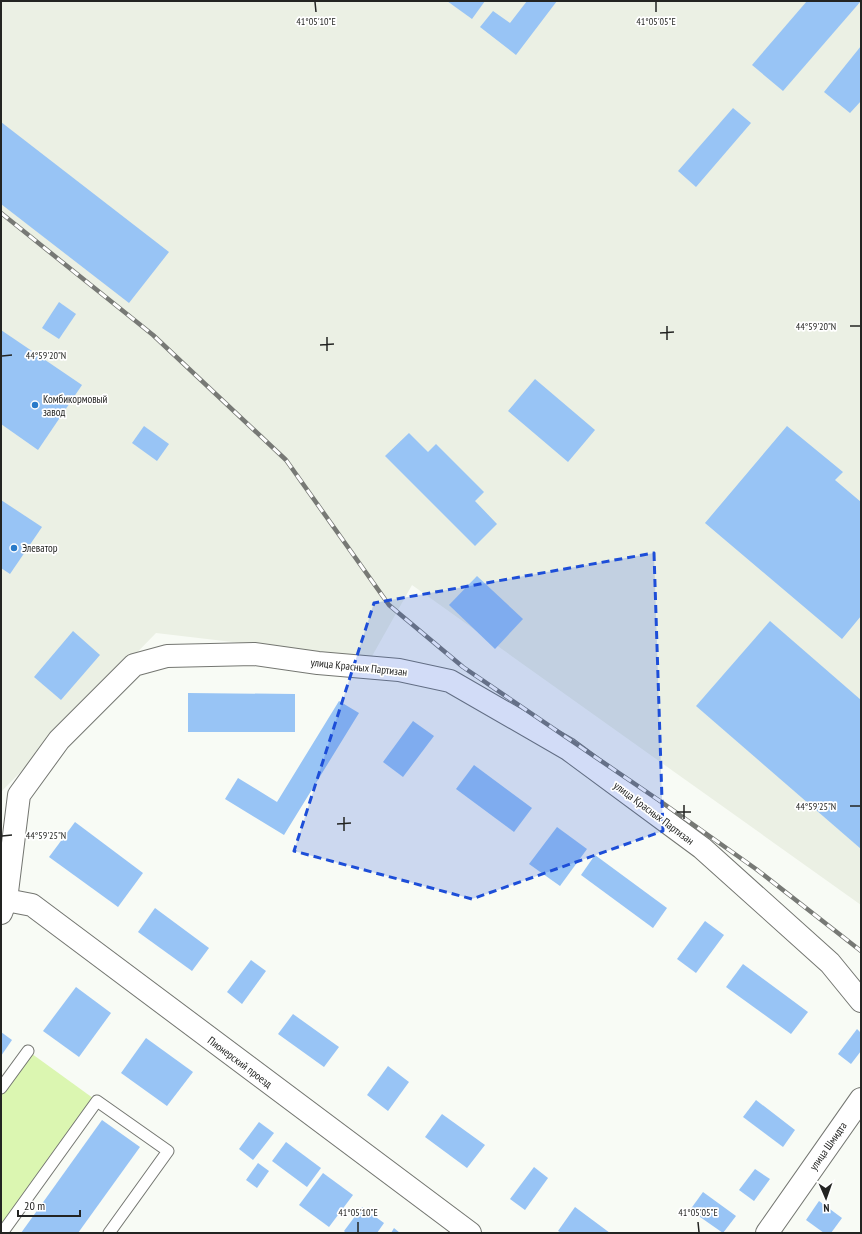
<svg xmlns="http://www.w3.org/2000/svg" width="862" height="1234" font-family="'PT Sans Narrow',sans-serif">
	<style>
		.built { fill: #ebf0e4 }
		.green { fill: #dbf6b1 }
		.building { fill: #98c4f5 }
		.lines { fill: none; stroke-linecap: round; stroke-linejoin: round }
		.lane-casing { stroke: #747671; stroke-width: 13 }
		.street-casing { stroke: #747671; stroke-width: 24 }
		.lane { stroke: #fff; stroke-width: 11 }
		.street { stroke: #fff; stroke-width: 22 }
		.rail-casing { stroke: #777975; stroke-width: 4.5 }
		.rail { stroke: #fff; stroke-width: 3; stroke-dasharray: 9; stroke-linecap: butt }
		.marked { fill: #1d4ed8; fill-opacity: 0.2; stroke: #1d4ed8; stroke-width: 3; stroke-dasharray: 8 5; stroke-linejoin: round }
		.ticks { fill: none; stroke: #232422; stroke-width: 1.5 }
		.poi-dot { fill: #297ac9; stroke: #fff; stroke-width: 1.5 }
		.labels { text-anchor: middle; stroke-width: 3.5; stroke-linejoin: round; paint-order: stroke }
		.poi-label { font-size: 11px; fill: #232422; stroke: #fff; text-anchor: start }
		.street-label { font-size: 11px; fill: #232422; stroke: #fff }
		.ticks-label { font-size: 10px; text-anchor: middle; fill: #232422; stroke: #fff; stroke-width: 3.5; stroke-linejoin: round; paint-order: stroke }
	</style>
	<rect width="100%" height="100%" fill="#f8fbf5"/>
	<!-- built -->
	<path class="built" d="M1,1H861V905L412,585L371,658L156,633L1,792Z"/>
	<!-- green -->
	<path class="green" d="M28,1051L97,1101L1,1233V1088Z"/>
	<!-- building -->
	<g class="building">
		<path d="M447,1H485L472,19Z"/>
		<path d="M527,1H557L516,55L480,27L493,11L510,23Z"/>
		<path d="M807,1H861L783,91L752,65Z"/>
		<path d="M861,46V101L850,113L824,92Z"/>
		<path d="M733,108L751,123L696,187L678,171Z"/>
		<path d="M1,122L169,252L129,303L1,204Z"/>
		<path d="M59,302L76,314L59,339L42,328Z"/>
		<path d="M1,330L82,385L38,450L1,424Z"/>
		<path d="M535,379L595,430L568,462L508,411Z"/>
		<path d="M144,426L169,444L157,461L132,443Z"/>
		<path d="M787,426L843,472L835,480L861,502V616L842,639L705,523Z"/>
		<path d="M409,433L428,452L436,444L484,492L475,501L497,524L475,546L385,456Z"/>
		<path d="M1,500L42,527L10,574L1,568Z"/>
		<path d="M477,576L523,619L495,649L449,605Z"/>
		<path d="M770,621L861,700V849L696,706Z"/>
		<path d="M73,631L100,655L61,700L34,677Z"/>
		<path d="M188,693L295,694V732H188Z"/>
		<path d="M339,701L359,713L284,835L225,799L238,778L277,802Z"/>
		<path d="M413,721L434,736L403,777L383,762Z"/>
		<path d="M474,765L532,808L514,832L456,789Z"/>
		<path d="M75,822L143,873L118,907L49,857Z"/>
		<path d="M557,827L587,849L560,886L529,864Z"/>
		<path d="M595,855L667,908L653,928L581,875Z"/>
		<path d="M155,908L209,948L192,971L138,932Z"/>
		<path d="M705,921L724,935L696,973L677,959Z"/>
		<path d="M251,960L266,971L242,1004L227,992Z"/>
		<path d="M743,964L808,1012L791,1034L726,987Z"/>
		<path d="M76,987L111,1013L79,1057L43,1031Z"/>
		<path d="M293,1014L339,1047L324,1067L278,1034Z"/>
		<path d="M857,1029L861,1033V1051L851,1064L838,1054Z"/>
		<path d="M1,1032L12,1040L1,1056Z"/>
		<path d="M146,1038L193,1072L167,1106L121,1073Z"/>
		<path d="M388,1066L409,1082L388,1111L367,1095Z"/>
		<path d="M756,1100L795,1130L783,1147L743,1117Z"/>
		<path d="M442,1114L485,1145L467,1168L425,1137Z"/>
		<path d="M102,1120L140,1147L78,1233H21Z"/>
		<path d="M259,1122L274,1133L253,1160L239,1149Z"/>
		<path d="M286,1142L321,1168L307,1187L272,1161Z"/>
		<path d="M258,1163L269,1171L257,1188L246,1180Z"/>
		<path d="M534,1167L548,1178L525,1210L510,1199Z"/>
		<path d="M755,1169L770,1179L754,1201L739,1190Z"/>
		<path d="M323,1173L353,1195L329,1227L299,1205Z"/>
		<path d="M703,1192L736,1216L723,1233L690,1210Z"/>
		<path d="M819,1201L842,1218L831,1233H824L806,1220Z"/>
		<path d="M362,1207L384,1223L377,1233H346L344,1231Z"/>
		<path d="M575,1207L610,1233H562L558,1231Z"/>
		<path d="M394,1228L400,1233H391Z"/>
	</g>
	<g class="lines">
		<defs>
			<g id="lane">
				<path d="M1,1088L28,1051"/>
				<path d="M2,1233L97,1101L168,1151L109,1233"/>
			</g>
			<g id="street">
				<path d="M6,900L32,905L470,1233"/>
				<path d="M1,913L6,900L19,795L59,740L134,665L167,656L254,654L318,663L399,670L450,681L568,749L702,848L830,963L861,1001"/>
				<path d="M767,1233L861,1099"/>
			</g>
		</defs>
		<!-- lane casing -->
		<use href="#lane" class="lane-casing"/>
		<!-- street casing -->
		<use href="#street" class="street-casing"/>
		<!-- lane -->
		<use href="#lane" class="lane"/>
		<!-- street -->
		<use href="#street" class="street"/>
		<defs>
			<path id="rail" d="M1,213L153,335L286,460L389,605L463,667L660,801L756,869L861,951"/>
		</defs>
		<!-- rail casing -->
		<use href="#rail" class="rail-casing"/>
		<!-- rail -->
		<use href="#rail" class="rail"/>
	</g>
	<!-- marked area -->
	<path class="marked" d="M654,553L663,831L472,899L294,851L374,603Z"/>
	<!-- ticks -->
	<path class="ticks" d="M315,2L316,12M656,2V12M667,326V340M850,326H860M660,333L674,332M327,337V351M320,345L334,344M2,356L12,355M684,805V819M850,806H860M677,812H691M344,817V831M337,824L351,823M2,836L12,835M358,1222V1232M698,1222L699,1232"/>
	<!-- markers -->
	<g class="poi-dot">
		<circle cx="35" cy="405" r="4"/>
		<circle cx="14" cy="548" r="4"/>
	</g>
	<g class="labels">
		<!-- poi labels -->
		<g class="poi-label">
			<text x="43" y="403">Комбикормовый<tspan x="43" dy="13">завод</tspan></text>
			<text x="22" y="552">Элеватор</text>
		</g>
		<!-- street labels -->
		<g class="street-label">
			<text transform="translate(359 667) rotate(6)" y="4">улица Красных Партизан</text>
			<text transform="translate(654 813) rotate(37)" y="4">улица Красных Партизан</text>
			<text transform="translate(240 1062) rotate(37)" y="4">Пионерский проезд</text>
			<text transform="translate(828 1146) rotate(-55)" y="4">улица Шмидта</text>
		</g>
	</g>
	<g class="ticks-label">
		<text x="316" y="25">41°05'10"E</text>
		<text x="656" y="25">41°05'05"E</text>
		<text x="816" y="330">44°59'20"N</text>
		<text x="46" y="359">44°59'20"N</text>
		<text x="816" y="810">44°59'25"N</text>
		<text x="46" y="839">44°59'25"N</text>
		<text x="358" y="1216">41°05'10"E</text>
		<text x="698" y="1216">41°05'05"E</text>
	</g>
	<!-- border -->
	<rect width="862" height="1234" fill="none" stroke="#232422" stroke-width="4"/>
	<!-- north arrow -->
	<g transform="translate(826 1198) rotate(178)" stroke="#ffffff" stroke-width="3" paint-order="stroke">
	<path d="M0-3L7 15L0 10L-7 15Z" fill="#232422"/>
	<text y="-6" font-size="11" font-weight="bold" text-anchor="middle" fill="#232422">N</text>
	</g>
	<!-- scale -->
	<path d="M18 1210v6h62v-6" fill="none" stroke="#232422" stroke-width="2"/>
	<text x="24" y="1210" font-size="12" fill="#232422" stroke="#ffffff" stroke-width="3" paint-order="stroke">20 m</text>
</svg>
